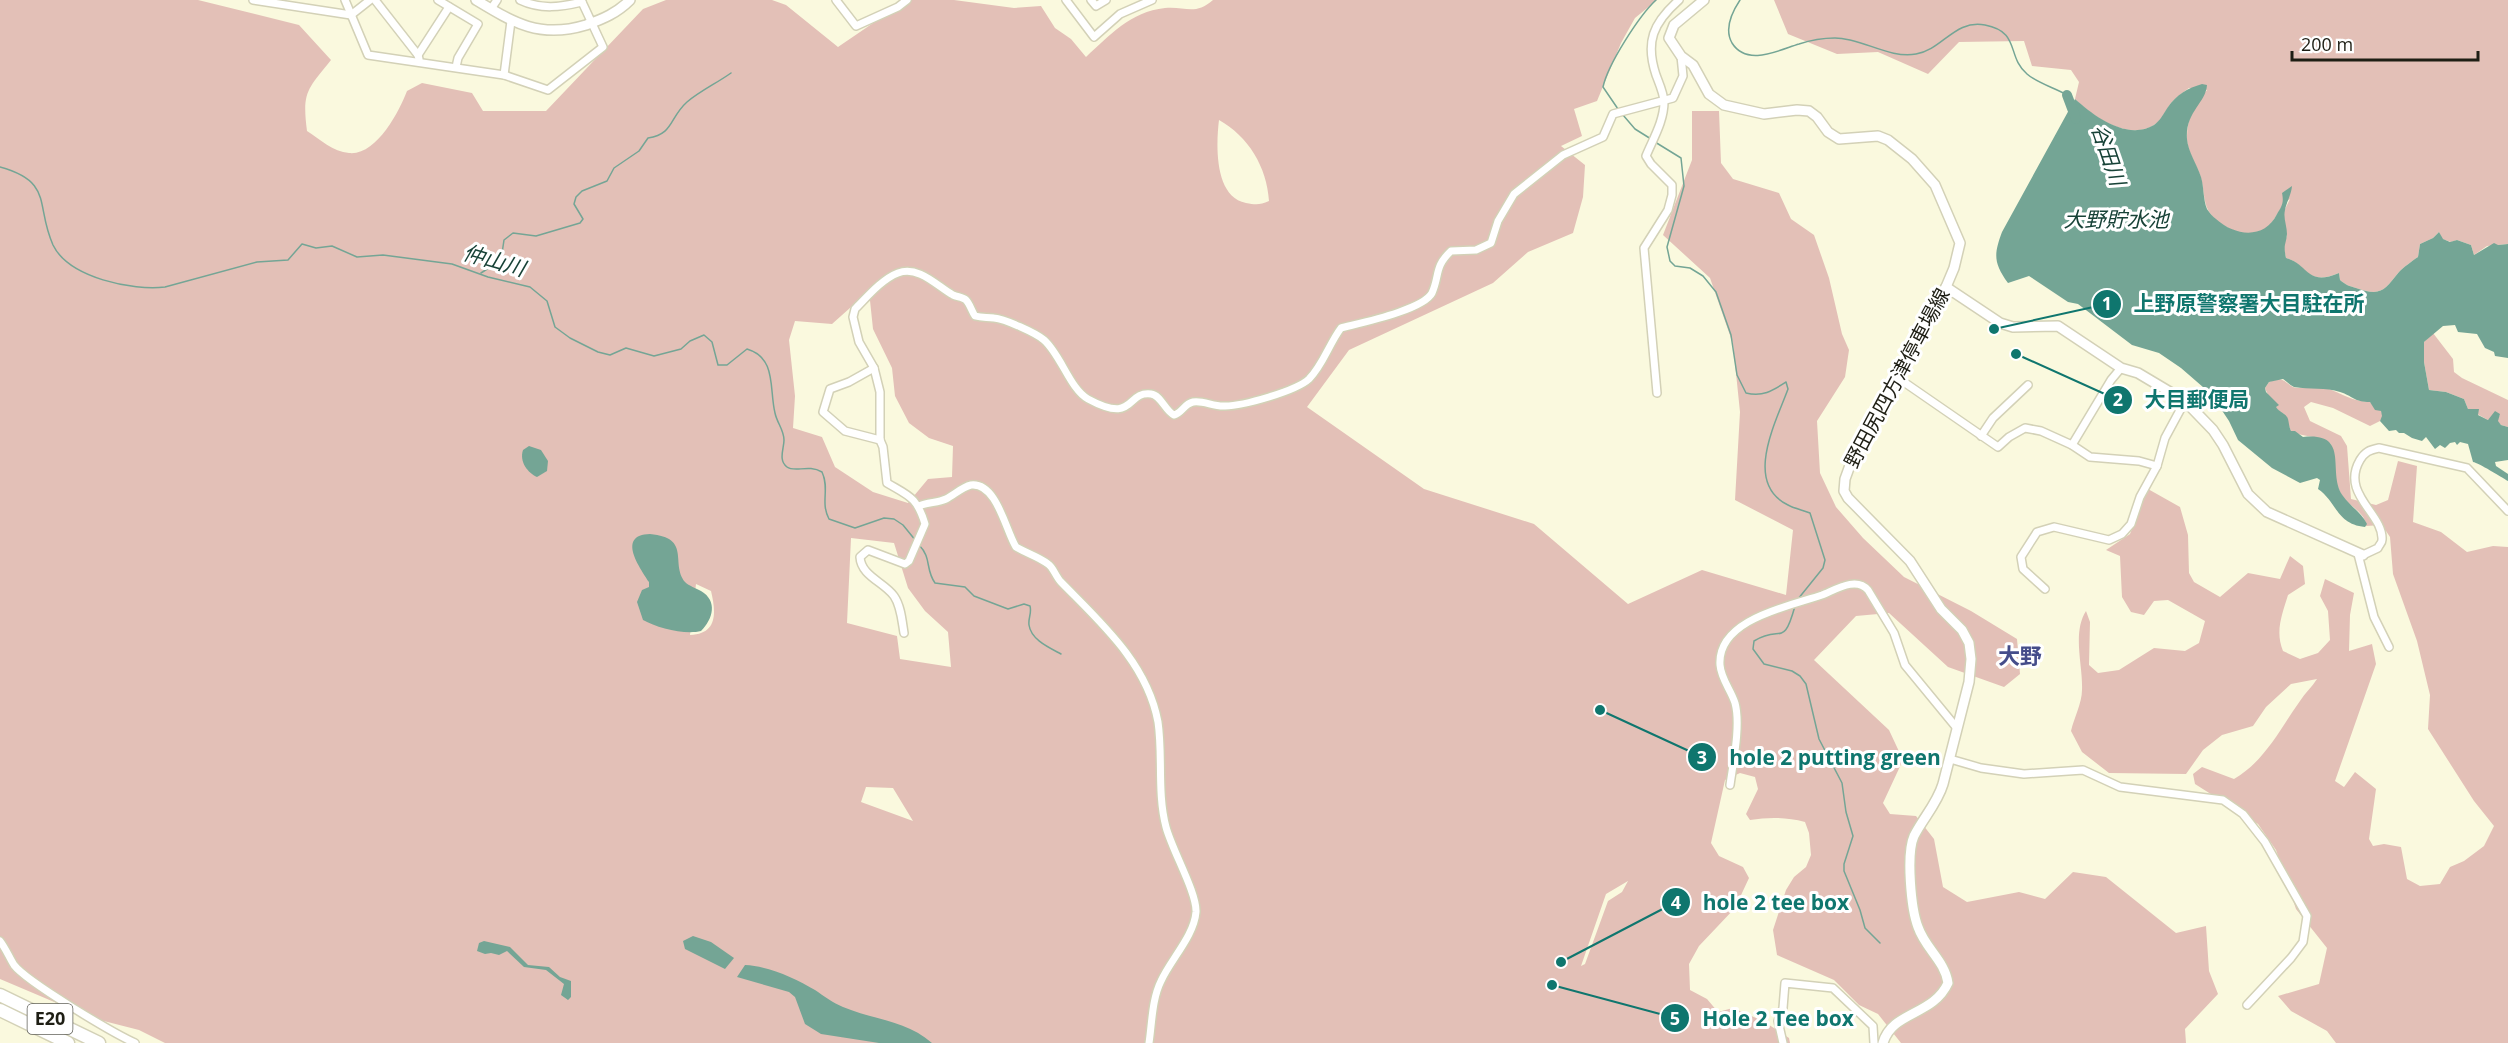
<svg xmlns="http://www.w3.org/2000/svg" width="2508" height="1043" font-family="'Open Sans','Noto Sans JP',sans-serif">
	<style>
		.green { fill: #e3c0b7; fill-rule: evenodd }
		.water { fill: #74a595 }
		.lines { fill: none; stroke-linecap: round; stroke-linejoin: round }
		.stream { stroke: #74a595; stroke-width: 1.5 }
		.river { stroke: #74a595; stroke-width: 10 }
		.street-casing { stroke: #d3d1b7; stroke-width: 10 }
		.secondary-casing { stroke: #d3d1b7; stroke-width: 12 }
		.highway-casing { stroke: #d3d1b7; stroke-width: 15 }
		.street { stroke: #fff; stroke-width: 7 }
		.secondary { stroke: #fff; stroke-width: 9 }
		.highway { stroke: #fff; stroke-width: 12 }
		.labels { text-anchor: middle; stroke-width: 6; stroke-linejoin: round; paint-order: stroke }
		.shield { fill: #fff; stroke: #62625a; stroke-width: 1.5 }
		.shield-label { font-size: 18px; font-weight: bold; fill: #1e1e14 }
		.street-label { font-size: 20px; fill: #1e1e14; stroke: #fff }
		.water-label { font-size: 21px; font-style: italic; fill: #174237; stroke: #fff }
		.quarter-label { font-size: 22px; font-weight: bold; fill: #454d8a; stroke: #fff }
		.leader { fill: none; stroke: #0f766e; stroke-width: 2 }
		.callout-dot { fill: #0f766e; stroke: #fff; stroke-width: 2 }
		.mark-label { font-size: 18px; text-anchor: middle; font-weight: bold; fill: #fff }
		.callout-label { font-size: 21px; text-anchor: middle; font-weight: bold; fill: #0f766e; stroke: #fff; stroke-width: 6; stroke-linejoin: round; paint-order: stroke }
	</style>
	<rect width="100%" height="100%" fill="#faf9de"/>
	<!-- green -->
	<g class="green">
		<path d="M0,0H198L299,25L331,60C307,90 302,92 307,131C320,139 333,152 349,153C376,156 399,112 407,91L422,83L472,93L483,111H546L643,9L666,0H772L786,5L838,47L907,0H954L1014,8L1041,6L1055,28L1071,39L1086,57C1110,35 1130,12 1165,8C1185,6 1195,16 1213,0H1657L1635,18L1621,43L1597,101L1574,109L1582,136L1561,146L1585,165L1583,197L1573,233L1528,252L1493,283L1349,350L1307,407L1424,489L1534,524L1628,604L1702,570L1786,595L1793,530L1735,500L1740,412L1733,344L1710,278L1663,235L1692,160V111H1719L1721,163L1733,179L1779,193L1791,219L1814,235L1829,278L1842,334L1849,350L1845,377L1817,421L1820,473L1836,507L1863,538L1904,577L1971,611L2017,639L2020,674L2004,687L1948,667L1889,613L1856,616L1814,660L1889,730L1903,760L1883,803L1890,814L1916,816L1934,839L1943,887L1967,902L2019,892L2045,899L2073,872L2106,877L2176,933L2206,926L2209,971L2218,994L2185,1029L2186,1043H1901L1878,1014L1859,1005L1834,980L1777,955L1773,930L1786,890L1794,877L1806,867L1811,855L1809,833L1805,822C1786,817 1769,817 1750,820L1746,814L1758,789L1755,777L1740,773L1725,780L1711,843L1719,856L1743,867L1749,878L1735,908L1699,946L1689,964L1690,990L1707,999L1718,1012L1733,1008L1763,1021L1789,1038L1790,1043H165L139,1030L92,1018L0,979ZM1219,120C1248,136 1267,167 1269,201C1260,205 1256,205 1246,203C1214,197 1216,144 1219,120ZM869,291L873,329L892,368L895,396L909,423L929,438L953,446L952,477L928,479L908,503L873,492L835,467L822,437L793,428L795,396L789,340L795,321L832,324ZM851,538L894,543L908,588L925,611L948,632L951,667L900,659L897,636L847,623ZM696,584L711,591C716,612 718,634 690,635ZM866,787L893,788L913,821L861,802ZM1628,881L1622,892L1608,901L1585,964L1581,966L1606,894Z"/>
		<path d="M1774,0H2508V244L2487,246L2474,255L2471,245L2457,240L2451,242L2442,239L2439,232L2433,238L2420,244L2418,257C2412,261 2404,267 2399,272C2384,290 2382,297 2356,288C2349,286 2346,285 2340,280L2339,273C2305,287 2308,264 2286,258L2283,244L2287,236L2284,224V211L2290,199C2277,208 2275,226 2260,232C2244,239 2216,225 2208,210C2203,200 2204,186 2200,175C2195,162 2186,149 2187,136C2187,118 2195,103 2207,90L2189,88C2183,93 2176,97 2171,103C2166,110 2162,120 2154,125C2128,141 2093,117 2075,99L2079,82L2071,70L2032,66L2024,41L1959,42L1928,74L1878,52L1837,54L1788,34Z"/>
		<path d="M2433,333L2453,359L2454,372L2462,378L2508,400V427L2501,425L2497,421L2500,414L2488,420L2468,409L2464,399L2446,392L2429,390L2424,362V342Z"/>
		<path d="M2277,379C2285,379 2287,384 2293,387C2301,390 2318,385 2326,388C2341,393 2354,402 2370,402L2381,411L2383,416L2380,421L2370,426L2333,408L2311,402L2304,407L2310,421L2341,436L2347,446L2351,499L2376,505L2388,500L2398,461L2417,466L2413,522L2441,532L2467,552L2493,546L2508,547V1043H2336L2327,1031L2291,1011L2278,996L2319,984L2327,948L2296,909L2276,850L2258,824L2195,784L2193,774L2202,767L2234,779C2265,761 2280,729 2300,701C2305,693 2312,687 2317,679L2291,684L2266,707L2253,726L2222,735L2203,750L2186,774L2109,773L2082,752L2071,731C2074,718 2082,703 2082,690C2083,665 2072,633 2086,611L2090,622L2089,665L2098,673L2119,670L2154,648L2185,651L2199,643L2205,621L2168,600L2154,601L2144,615L2131,612L2122,597L2120,556L2106,550L2130,534L2148,489L2180,507L2188,535L2189,573L2194,582L2220,597L2248,573L2280,579L2290,556L2303,566L2305,584L2288,595C2282,615 2275,631 2283,651L2300,659L2318,653L2330,640L2328,611L2320,596L2325,579L2354,593L2350,615L2349,651L2372,644L2376,664L2335,781L2344,787L2355,772L2376,789L2369,839L2373,846L2384,844L2401,847L2407,879L2420,886L2440,884L2450,867L2464,861L2484,846L2494,826L2474,801L2428,729L2430,695L2417,641L2393,574L2390,537L2382,525L2366,526C2366,513 2350,507 2343,497C2333,483 2333,460 2331,444C2317,435 2305,438 2291,431L2284,414C2276,411 2268,396 2265,388L2269,382Z"/>
	</g>
	<!-- water -->
	<g class="water">
		<path d="M2202,84L2207,85C2206,103 2185,112 2187,139C2188,152 2197,164 2201,177C2204,187 2203,199 2207,209C2209,212 2213,217 2216,219C2236,237 2265,239 2277,214C2282,206 2284,203 2282,193L2292,186C2291,196 2286,203 2285,210C2283,218 2287,226 2287,234C2286,245 2283,244 2286,258C2309,264 2306,287 2339,273L2340,280C2346,285 2349,286 2356,288C2382,297 2384,290 2399,272C2404,267 2412,261 2418,257L2420,244L2433,238L2439,232L2443,239L2450,242L2457,240L2471,245L2474,255L2494,243L2498,245L2508,244V358L2495,356L2494,352L2485,348L2477,334L2458,332L2455,325L2443,326L2424,342V362L2429,390L2446,392L2464,399L2468,409H2479L2478,415L2488,420L2495,411L2500,414L2498,421L2501,425L2508,427V460L2495,462L2496,466L2508,474V481C2501,477 2479,463 2473,462L2468,444L2460,442L2457,445L2455,442L2450,443L2445,448L2440,445L2435,449L2426,437L2422,441L2412,438L2404,433H2399L2396,430L2389,431L2380,421L2382,416L2381,411L2375,410L2370,402C2354,402 2353,396 2340,392C2326,387 2309,390 2294,387C2291,386 2286,381 2283,379L2269,382L2265,388L2266,392L2279,405L2276,407C2279,412 2286,413 2288,419C2289,423 2289,427 2291,431H2295L2303,437C2352,432 2326,473 2343,496C2350,506 2361,512 2367,524L2365,527C2336,524 2337,502 2318,489L2320,480L2317,478L2300,483L2272,468L2238,440L2229,421L2211,394L2181,368L2159,353L2132,345L2078,304L2068,302L2029,276L2008,283C1993,262 1994,254 2002,232L2075,99C2094,116 2127,141 2154,125C2160,121 2164,113 2168,107C2176,95 2188,88 2202,84Z"/>
		<path d="M529,446L541,450L548,461L547,471L537,477C528,473 519,462 523,450Z"/>
		<path d="M650,534C692,538 670,563 685,582C689,586 696,588 701,591C718,601 713,619 701,631C685,635 657,628 643,620L637,602L642,590L649,587V582C640,568 616,535 650,534Z"/>
		<path d="M693,936L711,942L734,958L725,969L685,949L683,941Z"/>
		<path d="M484,941L510,947L528,965L549,967L560,977L571,981V997L568,1000L561,995L564,984L546,970L524,967L507,951L499,955L491,953L485,954L477,951L479,943Z"/>
		<path d="M745,965C768,966 795,978 815,990C824,996 833,1003 843,1007C874,1020 906,1020 932,1043H879L821,1034L805,1024L795,997L789,992L737,977Z"/>
	</g>
	<g class="lines">
		<!-- stream -->
		<g class="stream">
			<path d="M1740,0C1732,12 1724,29 1732,43C1747,67 1779,50 1799,44C1811,40 1823,38 1835,38C1862,38 1889,59 1916,54C1942,50 1955,19 1985,25C2021,32 2006,56 2027,74C2037,83 2055,88 2067,95"/>
			<path d="M1618,109L1603,87C1608,64 1639,16 1656,0"/>
			<path d="M1623,115L1635,129L1651,139"/>
			<path d="M1655,142L1681,158L1684,186L1667,247L1670,261L1675,266L1690,268L1703,276L1716,292L1731,335L1737,375L1746,393C1763,397 1772,391 1786,382L1788,389C1776,422 1743,483 1788,505C1795,509 1803,510 1810,513L1825,560L1823,568L1798,599"/>
			<path d="M0,167C54,182 35,205 53,245C69,278 133,291 165,287L257,262L288,260L302,244L316,248L332,246L357,257L383,255L452,264L488,277L530,287L547,301L555,327L570,338L598,352L610,355L626,348L654,356L681,349L690,341L704,335L712,342L718,365H727L747,349C777,358 769,389 775,413C777,423 784,430 784,440C784,449 778,460 787,467C795,473 808,464 822,472C830,489 820,502 829,519L855,528L884,518L894,519L903,525L916,541"/>
			<path d="M481,273L501,260L504,240L513,233L536,236L580,223L583,219L574,204L576,197L582,191L607,181L614,168L639,151L648,138C674,134 669,118 687,102C700,91 717,83 731,73"/>
			<path d="M919,545C932,558 925,569 935,583L965,587L974,596L1008,609L1024,604L1030,606C1032,613 1028,618 1029,625C1031,640 1050,648 1061,654"/>
			<path d="M1795,606C1783,649 1782,624 1754,641L1753,649L1764,664L1792,671L1800,676L1806,684L1819,739L1842,783L1846,812L1853,836L1844,864V871L1860,910L1865,928L1880,943"/>
		</g>
		<!-- river -->
		<path class="river" d="M2067,95L2076,119"/>
		<defs>
			<g id="street">
				<path d="M253,0L351,15L370,0"/>
				<path d="M345,0L368,55L504,75L548,90L603,47L582,2L579,0"/>
				<path d="M375,0L418,55"/>
				<path d="M438,0L478,24L458,58L456,67"/>
				<path d="M520,0C541,10 561,7 582,2"/>
				<path d="M836,0L856,26L898,7L907,0"/>
				<path d="M1066,0L1094,37L1120,14L1152,0"/>
				<path d="M1091,0L1096,6L1106,0"/>
				<path d="M491,9L497,0"/>
				<path d="M419,59L418,55L449,7"/>
				<path d="M504,75L511,21"/>
				<path d="M874,368L849,382L830,389L823,412L845,431L880,440"/>
				<path d="M1898,378L1998,447L2009,437L2025,428L2041,431L2072,445L2090,457L2139,461L2157,466"/>
				<path d="M1657,393L1644,248L1668,210L1672,195V185L1651,164L1646,156C1653,139 1664,121 1664,102C1664,94 1659,83 1656,75C1645,42 1653,23 1679,0"/>
				<path d="M1981,436L1993,418L2028,385"/>
				<path d="M2072,445L2111,380L2121,368"/>
				<path d="M919,506C928,502 938,503 946,499C954,495 962,487 971,485C997,482 1006,532 1016,547C1026,553 1039,557 1048,564C1053,567 1056,577 1061,582C1101,623 1147,663 1158,722C1163,756 1157,793 1166,827C1172,850 1197,893 1196,912C1194,936 1171,959 1161,981C1152,999 1152,1023 1149,1043"/>
				<path d="M2358,554L2374,617L2389,647"/>
				<path d="M2363,555L2378,548C2379,545 2382,543 2382,540C2384,514 2340,494 2360,460C2365,452 2369,450 2379,448L2467,468L2508,511"/>
				<path d="M2045,589L2023,569L2021,557L2037,532L2054,527L2109,540L2122,534L2131,524L2140,497L2157,466L2165,438L2185,401"/>
				<path d="M904,633C902,621 901,606 894,596C884,582 861,576 860,557L868,550L905,564L909,561L925,524C917,497 909,496 887,483L883,447L880,440V392L874,368L859,342L853,317L855,309C867,297 882,279 898,273C919,265 938,287 953,295C957,297 963,297 966,300C970,304 972,312 975,316C982,318 987,317 994,318C1005,319 1036,333 1044,340C1061,355 1070,389 1088,399C1136,425 1125,391 1151,394C1161,395 1165,411 1174,415C1182,413 1184,404 1193,402C1203,400 1214,407 1225,406C1243,406 1296,391 1309,379C1323,365 1329,344 1341,328C1360,323 1423,310 1432,293C1440,275 1434,267 1451,251L1476,250L1491,243L1498,221L1514,194L1563,155L1603,137L1613,114L1673,98L1683,76L1681,56"/>
				<path d="M1950,759L1981,768L2024,774L2083,770L2120,787L2223,800L2243,814L2265,842L2307,916L2303,942L2291,958L2247,1005"/>
				<path d="M1730,785C1733,763 1741,725 1735,703C1731,690 1721,679 1720,665C1717,619 1790,606 1822,595C1835,590 1856,576 1868,590L1894,633L1905,665L1956,727"/>
				<path d="M0,941C6,949 9,957 14,965C27,982 113,1033 135,1043"/>
				<path d="M1783,1043L1778,1021L1783,1008L1785,983L1833,988L1873,1026L1874,1043"/>
			</g>
			<g id="secondary">
				<path d="M476,0C514,23 540,39 586,25C603,19 617,13 630,0"/>
				<path d="M1704,0L1674,25L1669,38L1681,56L1693,65L1709,94L1724,105L1764,114L1797,110L1809,111L1817,117L1828,132L1839,139L1878,136L1888,140L1912,159L1935,185L1960,243L1954,268L1946,287L1853,457L1845,479L1844,491L1848,498L1910,561L1941,609L1962,630L1969,643L1971,659L1969,682L1943,784C1937,804 1923,818 1914,836C1906,854 1911,909 1918,927C1925,948 1945,961 1948,983C1933,1016 1892,1011 1883,1043"/>
				<path d="M1946,287L2000,323L2013,327L2058,326L2121,368L2138,373L2185,401L2213,430L2223,445L2248,494L2267,512L2363,555"/>
			</g>
			<g id="highway">
				<path d="M0,995L99,1043"/>
				<path d="M0,1010L68,1043"/>
			</g>
		</defs>
		<!-- street casing -->
		<use href="#street" class="street-casing"/>
		<!-- secondary casing -->
		<use href="#secondary" class="secondary-casing"/>
		<!-- highway casing -->
		<use href="#highway" class="highway-casing"/>
		<!-- street -->
		<use href="#street" class="street"/>
		<!-- secondary -->
		<use href="#secondary" class="secondary"/>
		<!-- highway -->
		<use href="#highway" class="highway"/>
	</g>
	<g class="labels">
		<!-- shield labels -->
		<rect class="shield" x="27.5" y="1004" width="45" height="30" rx="4.5"/>
		<g class="shield-label">
			<text x="50" y="1025">E20</text>
		</g>
		<!-- street labels -->
		<g class="street-label">
			<text transform="translate(1897 378) rotate(-62)" y="7">野田尻四方津停車場線</text>
		</g>
		<!-- water labels -->
		<g class="water-label">
			<text transform="translate(2108 155) rotate(71)" y="7">谷田川</text>
			<text x="2116" y="227">大野貯水池</text>
			<text transform="translate(494 261) rotate(16)" y="7">仲山川</text>
		</g>
		<!-- quarter labels -->
		<g class="quarter-label">
			<text x="2020" y="664">大野</text>
		</g>
	</g>
	<!-- callouts -->
	<path class="leader" d="M1994 329L2107 304M2016 354L2118 400M1600 710L1702 757M1561 962L1676 902M1552 985L1675 1018"/>
	<g class="callout-dot">
		<circle cx="1994" cy="329" r="6"/>
		<circle cx="2016" cy="354" r="6"/>
		<circle cx="1600" cy="710" r="6"/>
		<circle cx="1561" cy="962" r="6"/>
		<circle cx="1552" cy="985" r="6"/>
		<circle cx="2107" cy="304" r="15"/>
		<circle cx="2118" cy="400" r="15"/>
		<circle cx="1702" cy="757" r="15"/>
		<circle cx="1676" cy="902" r="15"/>
		<circle cx="1675" cy="1018" r="15"/>
	</g>
	<g class="mark-label">
		<text x="2107" y="310">1</text>
		<text x="2118" y="406">2</text>
		<text x="1702" y="764">3</text>
		<text x="1676" y="909">4</text>
		<text x="1675" y="1025">5</text>
	</g>
	<g class="callout-label">
		<text x="2249" y="311">上野原警察署大目駐在所</text>
		<text x="2197" y="407">大目郵便局</text>
		<text x="1835" y="765">hole 2 putting green</text>
		<text x="1776" y="910">hole 2 tee box</text>
		<text x="1778" y="1026">Hole 2 Tee box</text>
	</g>
	<!-- scale -->
	<path d="M2292 51v9h186v-9" fill="none" stroke="#1e1e14" stroke-width="3"/>
	<text x="2301" y="51" font-size="18" fill="#1e1e14" stroke="#ffffff" stroke-width="4.5" paint-order="stroke">200 m</text>
</svg>
